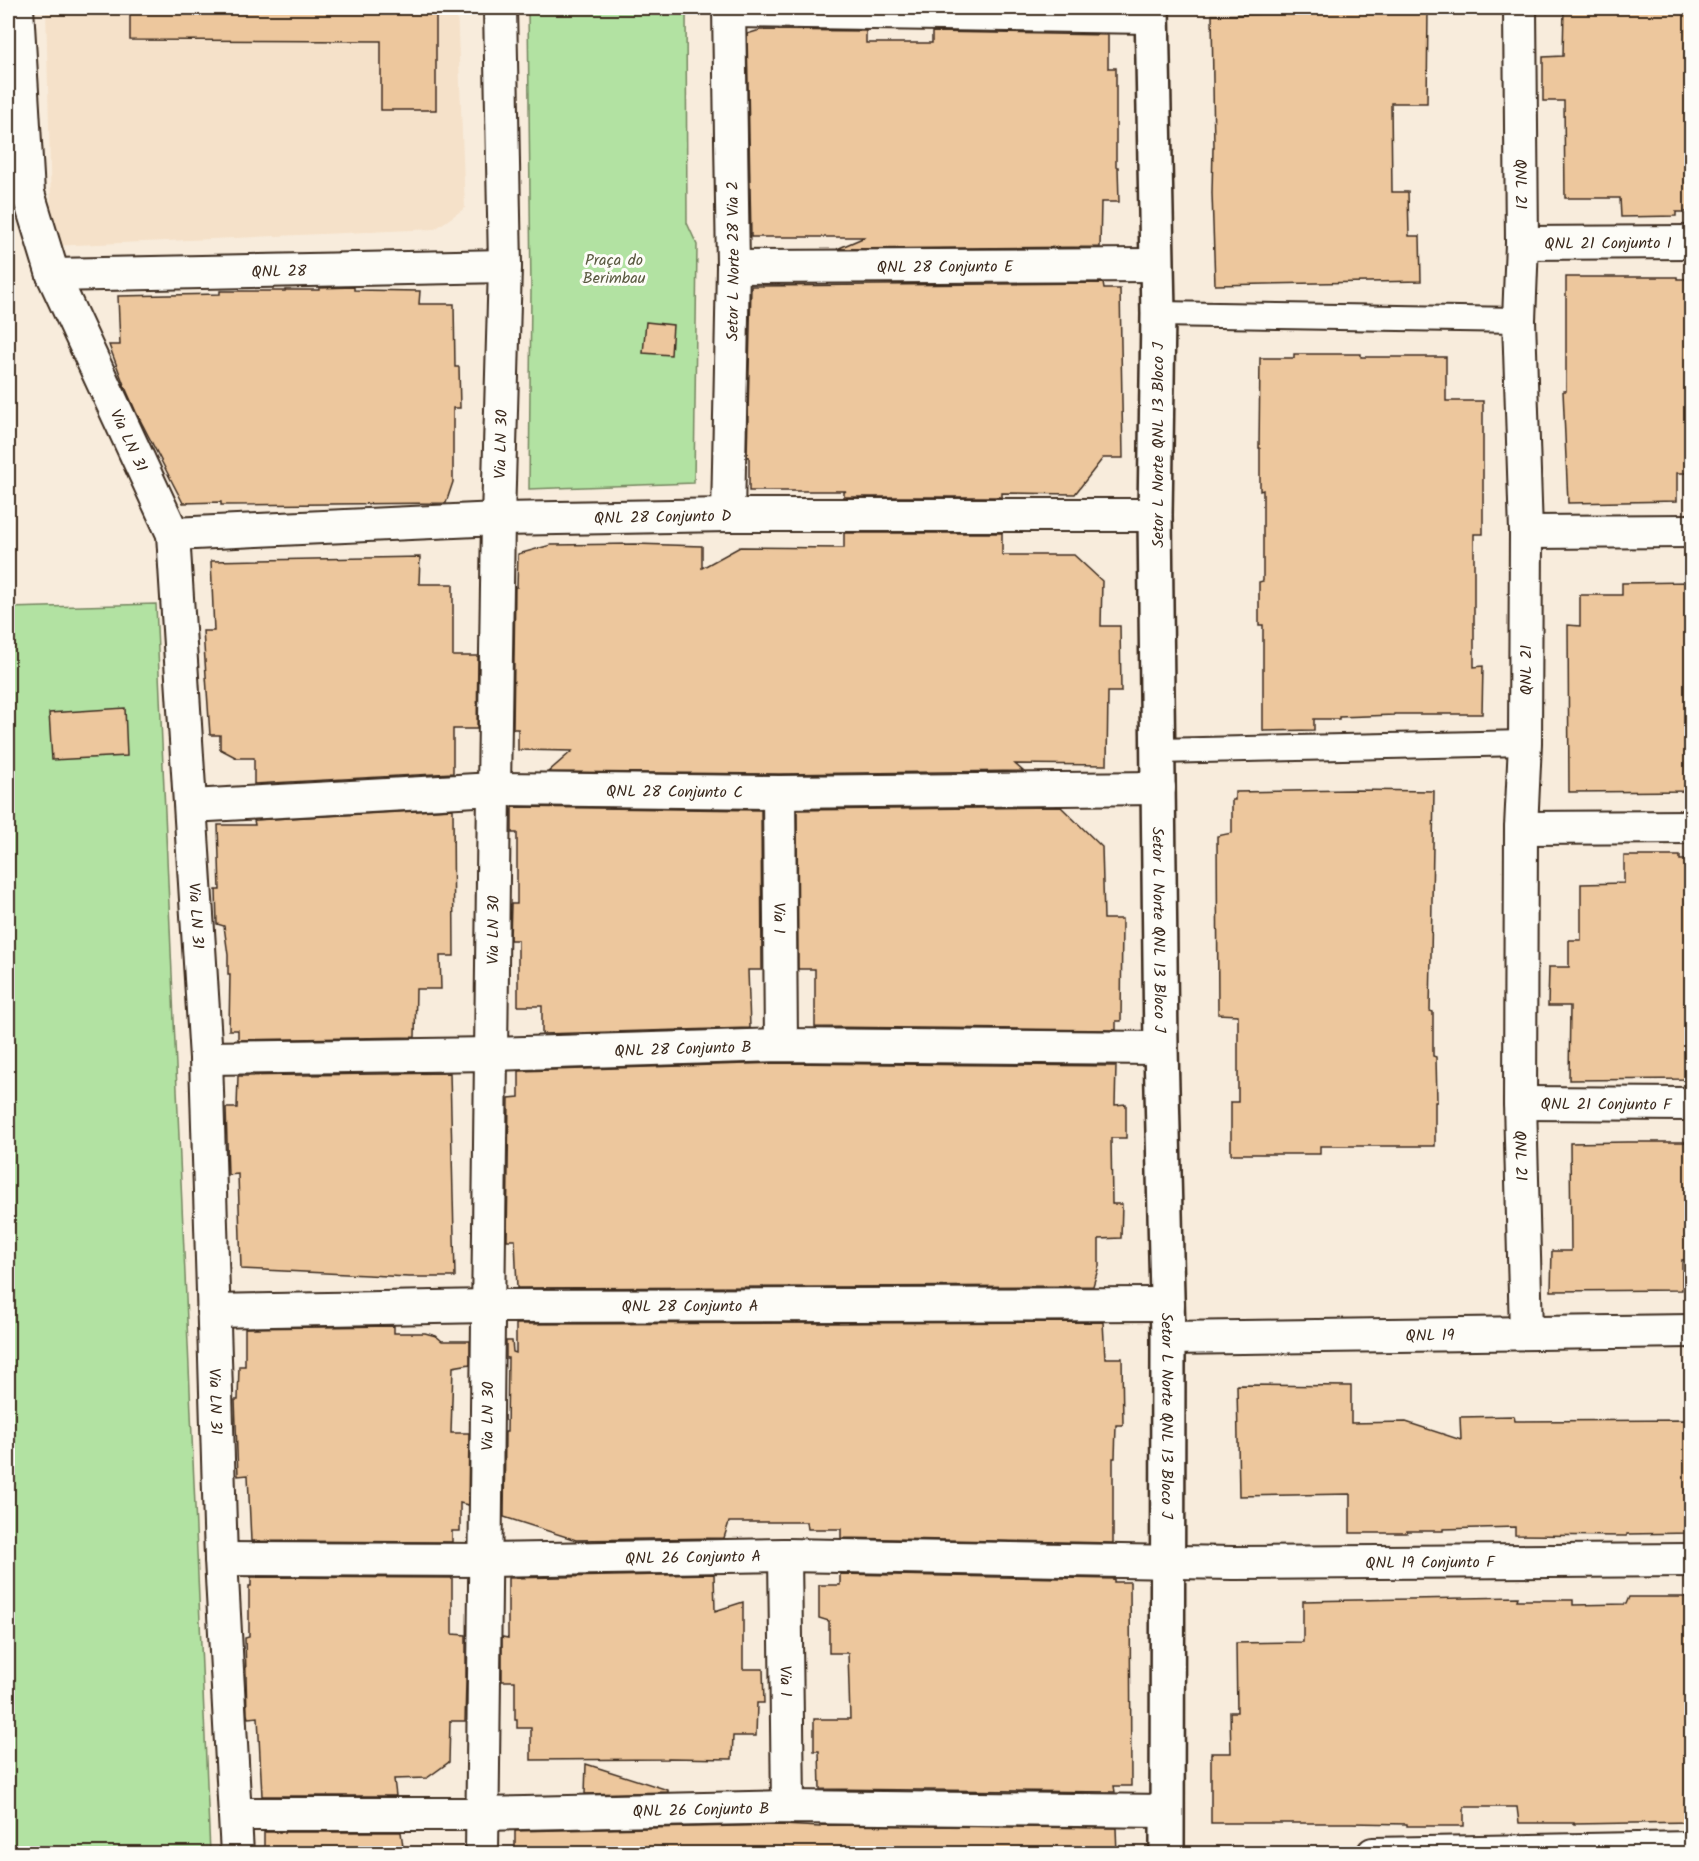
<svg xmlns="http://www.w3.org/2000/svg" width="1699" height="1861" font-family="Kalam,sans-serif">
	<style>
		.built { fill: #f5e1c9 }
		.green { fill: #b2e2a2; stroke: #768660; stroke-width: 1.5 }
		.building { fill: #edc79d; stroke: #3b2a1e; stroke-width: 1.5 }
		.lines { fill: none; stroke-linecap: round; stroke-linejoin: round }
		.pedestrian-casing { stroke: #3b2a1e; stroke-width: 28 }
		.minor-casing { stroke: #3b2a1e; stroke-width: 36 }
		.tertiary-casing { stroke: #3b2a1e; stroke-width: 38 }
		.pedestrian { stroke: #fdfcf7; stroke-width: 24 }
		.minor { stroke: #fdfcf7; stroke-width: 32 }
		.tertiary { stroke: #fdfcf7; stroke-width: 33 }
		.labels { text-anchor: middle; stroke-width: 6; stroke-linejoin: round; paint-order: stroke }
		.street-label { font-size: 16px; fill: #3b2a1e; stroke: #fdfcf7 }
		.park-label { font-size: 16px; fill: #59583f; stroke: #fdfcf7 }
	</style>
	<rect width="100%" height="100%" fill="#f8ecdc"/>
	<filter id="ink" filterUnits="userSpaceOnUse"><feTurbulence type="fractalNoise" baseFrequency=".0167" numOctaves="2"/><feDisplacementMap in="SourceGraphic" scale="12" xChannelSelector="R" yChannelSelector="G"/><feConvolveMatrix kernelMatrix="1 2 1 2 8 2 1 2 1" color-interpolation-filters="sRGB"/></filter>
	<g filter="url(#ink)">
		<!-- built -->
		<path class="built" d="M46,8H457L465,208L435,229L52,246Z"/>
		<!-- green -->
		<g class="green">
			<path d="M528,8H686L687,223L697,245L694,483L529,489L531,292Z"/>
			<path d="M156,604L210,1853H8V608Z"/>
		</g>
		<!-- building -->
		<g class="building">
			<path d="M130,8H436V110H381V41L130,40Z"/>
			<path d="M1288,8H1428L1427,103H1391L1392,192H1408L1409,236H1420L1421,281L1215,285L1212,193L1213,148H1214L1212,15L1288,14Z"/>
			<path d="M1564,8H1692V212H1676V216L1621,217L1620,198H1565L1564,101H1543V57L1563,56Z"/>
			<path d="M760,30L866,31V43H932V32L1108,35V68H1116V167H1118L1119,202H1101L1100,247L837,249L865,237H751L747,34Z"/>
			<path d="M1566,277H1677V279H1690V306H1692V473H1677V501L1568,503L1563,391H1566Z"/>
			<path d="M1103,283L1104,289H1120L1123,458H1103L1075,494L1002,493V497H844V492L846,491H749V457H747L751,286Z"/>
			<path d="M354,287V290L420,291L419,304H454L455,367H459L460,408H453V482L446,503L221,505V502L183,503L136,412L124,385L109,345H120L118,296L220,294V291H285V290H319V288Z"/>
			<path d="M646,322L673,325L671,355L643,353Z"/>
			<path d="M1294,354H1361V357H1446V401H1483V534H1474V667L1483,666L1482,714H1394V715L1339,717V719H1314V730L1263,731V625H1259V582L1263,581V490L1260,491V448H1259L1260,358H1294Z"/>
			<path d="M844,533H1002V555H1074L1102,581L1101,626H1120L1121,692H1108L1107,765L1015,764L1023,771L779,774L548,772L572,751L518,750V729H513L515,587H517L518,554L551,545L635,544L702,546V568L740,547L844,548Z"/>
			<path d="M420,557L419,584H453V656H478L477,729H453V773L254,784V758H237L220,749V735H210L203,631H214L211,561Z"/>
			<path d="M1692,582V791L1569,792L1568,625L1580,626V595H1622V583Z"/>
			<path d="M125,708L127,756L52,760L49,713Z"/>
			<path d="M1351,790L1434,791L1430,1011L1433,1012V1056L1436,1057L1437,1102H1435V1146H1320V1154H1231V1102H1238V1015L1218,1014L1217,836L1232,833V800H1235V792Z"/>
			<path d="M512,807L761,810L762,970H748L750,1028L542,1034V1006H518V940H510L511,904H517V833H512Z"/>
			<path d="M1061,807L1102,847L1104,919H1122L1121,1021H1116V1030L815,1027V969H798L797,810Z"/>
			<path d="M453,809L454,956H440L441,989H416L415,1037L238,1040V1030H229L230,974H228V955L224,926L217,924L216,890H220L218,825H255L254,820Z"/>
			<path d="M1624,856H1680V860H1692V1079L1569,1080L1570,1006H1548L1549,967H1569V940H1581V884L1624,883Z"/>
			<path d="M781,1063L1116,1066L1115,1105L1126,1104V1138H1111L1112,1204H1122L1121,1238L1099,1239V1266L1093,1286L517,1288L515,1240H507L509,1098L519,1097V1071Z"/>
			<path d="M450,1073L455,1277H409L241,1269L238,1174L228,1175L226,1108H237L238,1076Z"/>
			<path d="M1627,1142H1692V1259L1682,1260V1290L1551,1291L1552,1251H1571L1570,1143Z"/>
			<path d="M1103,1322L1105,1358H1122L1123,1425H1116L1115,1458H1113V1543L841,1538V1529H808L807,1522H729L724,1538L576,1540L504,1517L505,1432H507L508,1358H506V1341H512L513,1352L516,1353V1324Z"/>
			<path d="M394,1326V1333H425L436,1336L442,1341H470V1364L453,1367L451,1433H469L468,1505L460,1503V1531H452V1542L251,1541L248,1475L238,1476L235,1400H238L239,1366H245V1328Z"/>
			<path d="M1237,1385L1351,1386V1423L1406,1422L1461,1440L1460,1417L1514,1416L1515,1421L1692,1420V1533L1627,1534V1536L1515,1535V1527L1443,1529V1531H1407V1533H1350V1494L1239,1496Z"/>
			<path d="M714,1574L715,1611L743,1602V1669H763L764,1703H757L756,1736H733L732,1759L668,1758V1759L531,1760V1728H517V1720H515V1681H502V1637L508,1638V1578Z"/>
			<path d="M840,1574L1114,1579V1582H1130L1131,1786H1114L1115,1792L820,1789L819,1751H814V1719H850L848,1653H829V1621L819,1618V1585H840Z"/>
			<path d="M251,1577L452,1578V1634L466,1635V1682L465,1721H450L449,1762L427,1778L394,1779L396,1796H262L258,1717L248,1718L247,1714L245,1638L249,1637V1586H251Z"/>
			<path d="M1518,1597L1517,1600H1573V1605L1626,1604L1629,1597H1692V1822L1574,1824V1823H1519L1517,1807H1464V1826H1407V1824L1351,1823H1211V1753H1231L1230,1712H1237L1236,1643L1303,1642V1601Z"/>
			<path d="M586,1764L668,1790V1792L585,1794Z"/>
			<path d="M782,1825L820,1827V1825L1116,1828L1117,1854H515V1831Z"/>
			<path d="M264,1832H401L404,1854H264Z"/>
		</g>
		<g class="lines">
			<defs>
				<g id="pedestrian">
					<path d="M1158,314L1519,320"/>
					<path d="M1158,751L1525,743"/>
				</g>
				<g id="minor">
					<path id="s1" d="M17,8L28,193L53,275L173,534L206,1058L221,1559L237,1854"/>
					<path id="s2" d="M1520,8L1522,243L1519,320L1526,532L1525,743L1521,828L1520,1103L1526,1332"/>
					<path d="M729,11L1152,17"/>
					<path id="s3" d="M1522,243L1692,242"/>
					<path id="s4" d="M733,267L1156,265"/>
					<path id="s5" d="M53,275L505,266"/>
					<path id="s6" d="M728,515L733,267L729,8"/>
					<path d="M1526,532L1692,531"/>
					<path id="s7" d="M173,534L498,519L728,515H1155"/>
					<path id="s8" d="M779,792L781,1045"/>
					<path id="s9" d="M191,806L494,789L779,792L1159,788"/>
					<path d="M1521,828L1692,827"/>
					<path id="s10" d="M206,1058L492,1054L781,1045L1161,1048"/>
					<path id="s11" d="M1520,1103L1692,1104"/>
					<path id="s12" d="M213,1311L488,1306L1168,1304"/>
					<path id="s13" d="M1168,1338L1692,1331"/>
					<path id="s14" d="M785,1555L788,1807"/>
					<path id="s15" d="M221,1559L487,1560L785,1555L1233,1563L1692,1560"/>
					<path id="s16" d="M235,1814H482L788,1807L1167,1811"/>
					<path id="s17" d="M482,1854L494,789L498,519L505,266L500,8"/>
					<path d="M1373,1854L1692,1848"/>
				</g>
				<g id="tertiary">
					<path id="s18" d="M1152,8L1158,314L1155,515L1161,1048L1168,1338L1167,1854"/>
				</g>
			</defs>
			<!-- pedestrian casing -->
			<use href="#pedestrian" class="pedestrian-casing"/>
			<!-- minor casing -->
			<use href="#minor" class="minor-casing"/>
			<!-- tertiary casing -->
			<use href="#tertiary" class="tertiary-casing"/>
			<!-- pedestrian -->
			<use href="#pedestrian" class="pedestrian"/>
			<!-- minor -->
			<use href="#minor" class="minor"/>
			<!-- tertiary -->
			<use href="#tertiary" class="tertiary"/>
		</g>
	</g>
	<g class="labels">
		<!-- street labels -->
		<g class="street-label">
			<text dy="6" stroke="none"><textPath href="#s2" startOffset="176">QNL 21</textPath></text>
			<text dy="6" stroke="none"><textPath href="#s3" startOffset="86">QNL 21 Conjunto I</textPath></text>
			<text dy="6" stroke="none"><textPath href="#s6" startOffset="254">Setor L Norte 28 Via 2</textPath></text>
			<text dy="6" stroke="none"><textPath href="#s4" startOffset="212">QNL 28 Conjunto E</textPath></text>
			<text dy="6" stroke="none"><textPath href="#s5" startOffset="226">QNL 28</textPath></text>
			<text dy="6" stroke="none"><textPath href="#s1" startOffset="453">Via LN 31</textPath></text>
			<text dy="6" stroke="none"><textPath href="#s17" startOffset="1410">Via LN 30</textPath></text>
			<text transform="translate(1157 445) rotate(-90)" y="6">Setor L Norte QNL 13 Bloco J</text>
			<text dy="6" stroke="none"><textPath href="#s7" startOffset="490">QNL 28 Conjunto D</textPath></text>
			<text transform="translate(1525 670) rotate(-90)" y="6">QNL 21</text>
			<text dy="6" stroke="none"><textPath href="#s9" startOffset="484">QNL 28 Conjunto C</textPath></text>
			<text dy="6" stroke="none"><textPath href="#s1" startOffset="939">Via LN 31</textPath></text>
			<text dy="6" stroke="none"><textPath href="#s8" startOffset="126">Via 1</textPath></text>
			<text dy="6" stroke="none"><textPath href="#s17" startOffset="924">Via LN 30</textPath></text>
			<text dy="6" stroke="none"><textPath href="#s18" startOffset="922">Setor L Norte QNL 13 Bloco J</textPath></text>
			<text dy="6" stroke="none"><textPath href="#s10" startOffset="477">QNL 28 Conjunto B</textPath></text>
			<text dy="6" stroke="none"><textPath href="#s11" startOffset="86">QNL 21 Conjunto F</textPath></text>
			<text dy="6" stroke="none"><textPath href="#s2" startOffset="1148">QNL 21</textPath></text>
			<text dy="6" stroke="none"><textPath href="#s12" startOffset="477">QNL 28 Conjunto A</textPath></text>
			<text dy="6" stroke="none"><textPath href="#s13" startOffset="262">QNL 19</textPath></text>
			<text dy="6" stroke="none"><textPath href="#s1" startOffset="1425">Via LN 31</textPath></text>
			<text dy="6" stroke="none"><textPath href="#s17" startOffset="438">Via LN 30</textPath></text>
			<text dy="6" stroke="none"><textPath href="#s18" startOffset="1408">Setor L Norte QNL 13 Bloco J</textPath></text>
			<text dy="6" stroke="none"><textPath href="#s15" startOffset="472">QNL 26 Conjunto A</textPath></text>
			<text dy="6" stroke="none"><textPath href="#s15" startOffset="1209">QNL 19 Conjunto F</textPath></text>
			<text dy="6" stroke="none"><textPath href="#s14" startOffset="126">Via 1</textPath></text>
			<text dy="6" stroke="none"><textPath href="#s16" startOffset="466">QNL 26 Conjunto B</textPath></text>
		</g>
		<!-- park labels -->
		<g class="park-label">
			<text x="614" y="265">Praça do<tspan x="614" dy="18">Berimbau</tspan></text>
		</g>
	</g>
	<!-- margin -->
	<rect width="1699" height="1861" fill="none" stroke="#fdfcf7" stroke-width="30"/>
	<rect x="15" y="15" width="1669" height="1831" fill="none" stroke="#3b2a1e" stroke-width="2" filter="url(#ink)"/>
</svg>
